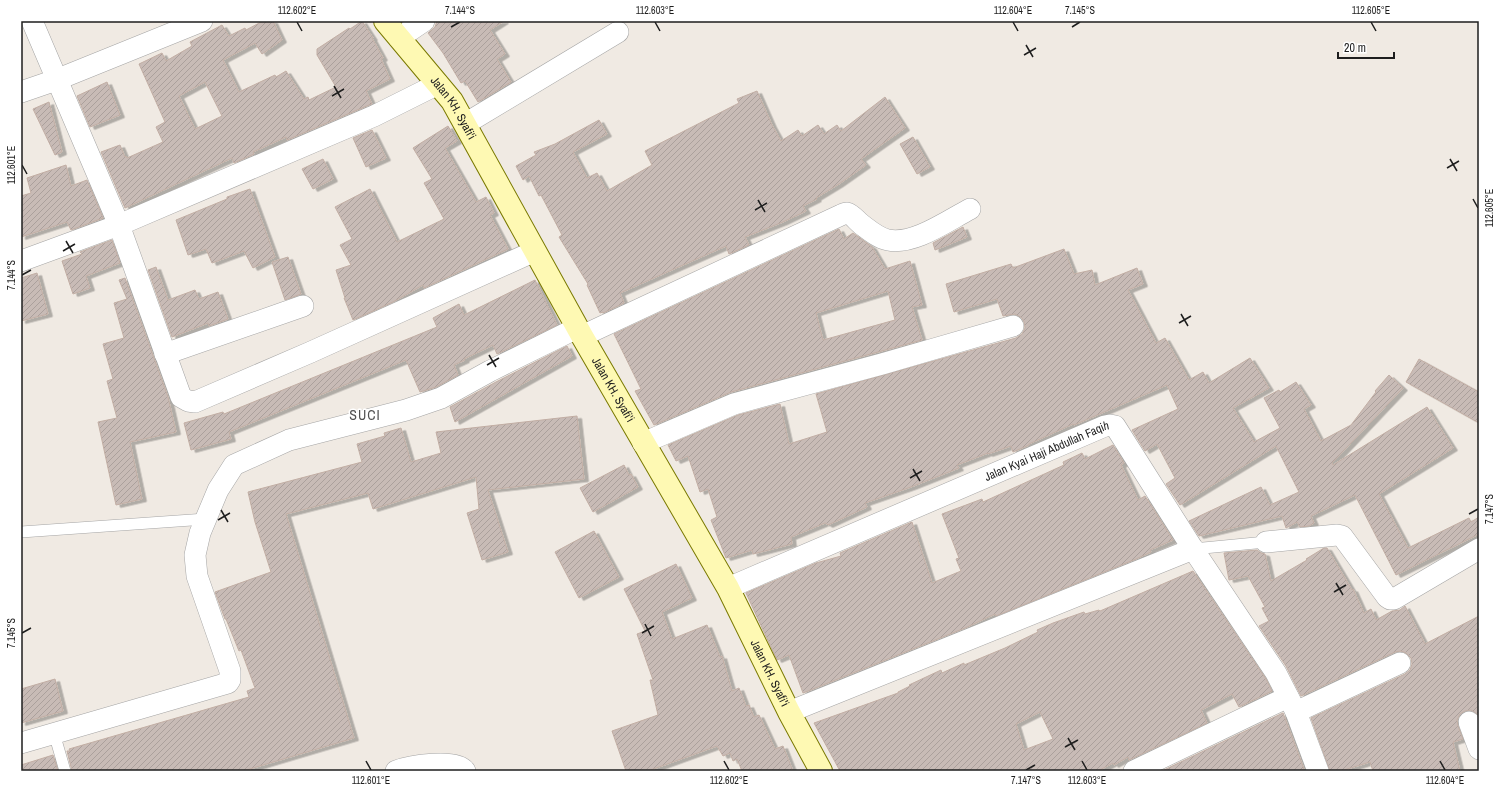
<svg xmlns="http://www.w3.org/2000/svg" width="1500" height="792" font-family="'Archivo Narrow',sans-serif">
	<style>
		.building { fill: url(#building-hatch); stroke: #c2aea4; fill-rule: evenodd; filter: url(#shadow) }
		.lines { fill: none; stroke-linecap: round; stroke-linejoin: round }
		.lane-casing { stroke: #a5a5a5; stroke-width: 12 }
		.street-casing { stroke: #a5a5a5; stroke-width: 22 }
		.secondary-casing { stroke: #7a7900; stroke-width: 24 }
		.lane { stroke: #fff; stroke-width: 11 }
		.street { stroke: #fff; stroke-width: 21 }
		.secondary { stroke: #fef9b3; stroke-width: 22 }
		.ticks { fill: none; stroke: #1e1e1e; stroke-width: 1.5 }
		.labels { text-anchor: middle; stroke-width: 3; stroke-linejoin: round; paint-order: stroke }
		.street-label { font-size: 12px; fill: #1e1e1e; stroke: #fff }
		.quarter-label { font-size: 14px; letter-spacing: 1px; fill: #515151; stroke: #fff }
		.neatline { fill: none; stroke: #1e1e1e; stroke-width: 1.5 }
		.ticks-label { font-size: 10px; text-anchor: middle; fill: #1e1e1e }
	</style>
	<defs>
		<pattern id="building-hatch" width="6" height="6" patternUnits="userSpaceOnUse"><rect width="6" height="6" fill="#c8bbb6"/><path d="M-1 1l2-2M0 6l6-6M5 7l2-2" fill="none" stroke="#aba09c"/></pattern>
		<filter id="shadow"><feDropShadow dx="4.5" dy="2.5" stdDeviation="0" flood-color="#0004"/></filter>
	</defs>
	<rect width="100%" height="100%" fill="#f0eae3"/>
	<!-- building -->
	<g class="building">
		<path d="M263,21H273L282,40L262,54L255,43L223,60L239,92L275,75L276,77L286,71L304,99L308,97L309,100L336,87L317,55V49L349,28L350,29L362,21L373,38H372L383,58L381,59L390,79L366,91L372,104L369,105L287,140L286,137L253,152L254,154L234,163L232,158L125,208L101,152L120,145L125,157L126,156L127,158L163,142L156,127L165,122L139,64L162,53L166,61L192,46L190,42L222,25L229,36L245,28L246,30ZM205,82L222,116L195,129L179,96Z"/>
		<path d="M437,21H504L490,30L505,54L497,59L511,82L478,102L465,81L461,83L443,53L428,33L435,27Z"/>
		<path d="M107,82L120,115L90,127L77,96Z"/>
		<path d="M757,91L772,125L781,141L798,130L802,136L818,125L824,134L837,125L841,131L885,97L905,128L861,159L866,165L839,184L816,198L817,199L803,206L806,211L783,222L745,237L749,245L729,254L726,246L620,293L624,303L603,313V312L600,313L587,285L588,284L559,237L562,235L541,195L539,196L529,176L523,180L516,166L536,155L534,152L555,144L599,120L607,134L573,152L587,178L597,173L607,191L652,165L645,151L739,103L737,99Z"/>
		<path d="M49,102L62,152L55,155L33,109Z"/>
		<path d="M448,126L457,141L445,148L476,202L486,197L494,213L490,215L508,249L424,288L423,285L393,302L353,320L344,298H345L336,270L351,265L340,245L352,239L335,207L370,189L397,242L444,219L424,183L432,179L413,148Z"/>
		<path d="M372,130L386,158L366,167L353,138Z"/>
		<path d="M913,137L930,167L917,174L900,144Z"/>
		<path d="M323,159L333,179L313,189L302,169Z"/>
		<path d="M66,165L71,186L87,180L103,218L71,230L67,222L21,237V196L31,193L27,178Z"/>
		<path d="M250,189L275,257L253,268L244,251L212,263L206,249L188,255L176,220L227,199V197Z"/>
		<path d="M963,227L967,237L935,250L933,243Z"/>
		<path d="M839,229L844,239L853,233L872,247L885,269L910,261L922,305L912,307L922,340L731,392L654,425L635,391L641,389L614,334ZM888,291L895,320L823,340L816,313Z"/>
		<path d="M112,240L120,263L86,276L90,288L73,294L62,261L82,254L80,252Z"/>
		<path d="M1064,249L1074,274L1092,270L1095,285L1137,268L1143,284L1128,290L1156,343L1165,338L1189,380L1203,372L1209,383L1250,358L1269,388L1233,408L1254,442L1280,428L1264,398L1279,390L1280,392L1296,382L1311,405L1304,409L1321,441L1351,425L1376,392L1375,391L1389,375L1403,388L1332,463L1333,465L1427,407L1453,448L1379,494L1408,548L1469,518L1471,522L1479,517V534L1396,575L1355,495L1311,516L1314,523L1309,526L1300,527L1297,522L1286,528L1282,516L1199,536L1189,521L1261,487L1270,505L1299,492L1276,446L1180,505L1166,484L1175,478L1157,444L1145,451L1132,430L1178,409L1167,385L1074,425L1073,424L1029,444V445L1013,452L1011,446L988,454V453L957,465L959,468L911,487L865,503L867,507L828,525L827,524L825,523L791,537L792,544L753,554L752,550L726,558L711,520L717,517L708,489L700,492L688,456L676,461L668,445L738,415L780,404L789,444L827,432L816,394L1016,338L1022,334L1025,328L1024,322L1022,318L1015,314L1003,316L997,299L954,312L946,284L1011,264L1013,268Z"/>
		<path d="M288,257L301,294L285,300L272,262Z"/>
		<path d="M156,267L168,300L195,290L199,299L218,292L228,319L209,326L208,323L172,337L148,270Z"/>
		<path d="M37,273L48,314L21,321V278Z"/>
		<path d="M125,278L168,397L176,432L130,442L142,499L116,505L98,422L117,418L107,381L113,379L103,344L124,338L114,303L127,299L119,280Z"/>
		<path d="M535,280L557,325L497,354L493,345L464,359L465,360L454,365L458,375L436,387L420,392L406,360L229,432L231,439L191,450L184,423L223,412L224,414L437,327L433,318L459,304L464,315Z"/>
		<path d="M567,346L572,356L455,422L450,407L496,382Z"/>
		<path d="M1419,359L1479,392V423L1406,382Z"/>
		<path d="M577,416L584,479L488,490L508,552L482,560L467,513L479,509L476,477L373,509L368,493L286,514L354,738L243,771H72L67,751H70L69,749L249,697L247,691L255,688L241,650L239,651L226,619H225L215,592L271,572L255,522L248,492L362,462L357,444L385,436L384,433L401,428L411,462L441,453L436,432Z"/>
		<path d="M1113,445L1124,463L1121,465L1138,500L1145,496L1173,540L1150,550L1151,552L1136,559L996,616L995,614L965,628L803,693L789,655L777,660L746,593L816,563L841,556L840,553L912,522L932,583L961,571L956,559L959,558L942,514L982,499L983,502L1064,465L1063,462L1082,453L1085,459Z"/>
		<path d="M624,465L629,475L631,474L638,487L593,512L580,488Z"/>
		<path d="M594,531L619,577L579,598L555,552Z"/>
		<path d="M1324,548H1327L1352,590L1353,589L1364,613L1371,609L1376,620L1392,611L1400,610L1405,606L1425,644L1479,616V716L1476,713L1471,710L1465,711L1460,714L1457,720L1458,726L1463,739L1453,742L1460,771H1373L1370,762L1341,771H1330L1311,718L1405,674L1410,670L1412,664L1411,658L1406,653L1401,651L1395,652L1301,696L1286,666L1259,626L1269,621L1262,608L1265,607L1248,576L1229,580L1224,553L1257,550L1261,553L1265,554L1271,581L1307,560L1306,559Z"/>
		<path d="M676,564L692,598L662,612L672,639L707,625L720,657L722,656L732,691L739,688L746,706L749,705L754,717L759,715L775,749L783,746L793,771H742L737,759L733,761L730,753L723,756L717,746L648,771H626L612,731L658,715L650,680H653L637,634L645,631L624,589Z"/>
		<path d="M1193,571L1266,679L1272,691L1239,707L1232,694L1201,710L1207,723L1129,760L1128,757L1114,765L1113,763L1098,771H840L814,723L898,693V692L910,686L909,685L941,670L942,673L964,663V665L1005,648L1038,632L1037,630L1053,623L1084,612L1085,614L1099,610L1100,611ZM1040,712L1053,739L1024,750L1016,724Z"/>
		<path d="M55,679L63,711L21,723V689Z"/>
		<path d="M1283,713L1304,769L1299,771H1162Z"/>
		<path d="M53,755L58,771H21V765Z"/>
	</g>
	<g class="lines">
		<defs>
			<g id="lane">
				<path d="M21,532L206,519"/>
				<path d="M1193,549L1266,542"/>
				<path d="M54,733L65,771"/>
			</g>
			<g id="street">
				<path d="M32,21L119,225L181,397L188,401L195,402L311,352L535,251"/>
				<path d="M399,38L424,21"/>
				<path d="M21,92L56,80L202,21"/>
				<path d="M465,124L618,32"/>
				<path d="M21,261L119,225L374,116L438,84"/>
				<path d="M582,336L841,215C843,214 845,213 847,213C852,214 857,221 861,224C869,230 878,238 888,240C914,245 947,221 970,209"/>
				<path d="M165,354L303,306"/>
				<path d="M643,443L734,404L882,364L1013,326"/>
				<path d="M1266,542L1337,535L1342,536L1387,597L1390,599H1394L1479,549"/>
				<path id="s1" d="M728,588L1105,426L1110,425L1115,426L1193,549L1276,673L1296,712L1318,771"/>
				<path d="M789,712L1193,549"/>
				<path d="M1296,712L1400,663"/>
				<path d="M1469,722L1479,749"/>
				<path d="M21,743L228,683L230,680V671L197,576L195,555L200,533L218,490L234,465L289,440L406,410L441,398L490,371L577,328"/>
				<path d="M396,771C409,766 457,758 465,771"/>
				<path d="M1134,771L1288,697"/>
			</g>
			<g id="secondary">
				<path id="s2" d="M385,21L452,101L582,336L728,588L789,712L821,771"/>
			</g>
		</defs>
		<!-- lane casing -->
		<use href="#lane" class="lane-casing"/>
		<!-- street casing -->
		<use href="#street" class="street-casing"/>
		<!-- secondary casing -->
		<use href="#secondary" class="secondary-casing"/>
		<!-- lane -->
		<use href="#lane" class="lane"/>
		<!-- street -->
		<use href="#street" class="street"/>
		<!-- secondary -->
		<use href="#secondary" class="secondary"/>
	</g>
	<!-- ticks -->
	<path class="ticks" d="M297,22L302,31M655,22L660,31M1013,22L1018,31M1371,22L1376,31M451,27L460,22M1072,27L1080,22M1026,45L1033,57M1024,55L1036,48M334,86L341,98M332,96L344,89M1450,159L1457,171M22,165L27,174M1447,168L1459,161M1473,199L1478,208M758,200L765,212M755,210L767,203M66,241L73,253M63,251L75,244M22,275L31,270M1181,314L1188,326M1179,323L1191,316M489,355L496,367M487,365L499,358M913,469L920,481M910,478L922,471M221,510L228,522M1469,514L1478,509M218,520L230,513M1336,583L1343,595M1334,592L1346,585M645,624L651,636M22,633L31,628M642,633L654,626M1068,738L1075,750M1065,747L1078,740M366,761L371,770M724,761L729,770M1082,761L1087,770M1440,761L1445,770M1026,770L1035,765"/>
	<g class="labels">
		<!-- street labels -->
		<g class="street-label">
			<text dy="4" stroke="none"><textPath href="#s2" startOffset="111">Jalan KH. Syafi'i</textPath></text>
			<text dy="4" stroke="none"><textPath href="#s2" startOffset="435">Jalan KH. Syafi'i</textPath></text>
			<text dy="4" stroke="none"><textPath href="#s1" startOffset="347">Jalan Kyai Haji Abdullah Faqih</textPath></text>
			<text dy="4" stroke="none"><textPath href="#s2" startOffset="759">Jalan KH. Syafi'i</textPath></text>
		</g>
		<!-- quarter labels -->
		<g class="quarter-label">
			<text x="365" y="420">SUCI</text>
		</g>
	</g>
	<!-- border -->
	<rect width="1500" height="792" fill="none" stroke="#ffffff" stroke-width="44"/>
	<!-- scale -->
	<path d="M1338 52v6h56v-6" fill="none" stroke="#1e1e1e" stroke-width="2"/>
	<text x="1344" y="52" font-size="12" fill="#1e1e1e" stroke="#ffffff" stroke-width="3" paint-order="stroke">20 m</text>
	<rect x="22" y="22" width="1456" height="748" class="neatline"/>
	<g class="ticks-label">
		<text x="297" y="14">112.602°E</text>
		<text x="460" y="14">7.144°S</text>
		<text x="655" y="14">112.603°E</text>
		<text x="1013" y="14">112.604°E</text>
		<text x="1080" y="14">7.145°S</text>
		<text x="1371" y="14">112.605°E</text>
		<text transform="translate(11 165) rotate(-90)" y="4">112.601°E</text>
		<text transform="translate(1489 208) rotate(-90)" y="4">112.605°E</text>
		<text transform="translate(11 275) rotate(-90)" y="4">7.144°S</text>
		<text transform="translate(1489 509) rotate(-90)" y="4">7.147°S</text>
		<text transform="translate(11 633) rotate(-90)" y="4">7.145°S</text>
		<text x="371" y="784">112.601°E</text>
		<text x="729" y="784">112.602°E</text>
		<text x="1026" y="784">7.147°S</text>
		<text x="1087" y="784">112.603°E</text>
		<text x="1445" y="784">112.604°E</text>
	</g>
</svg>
